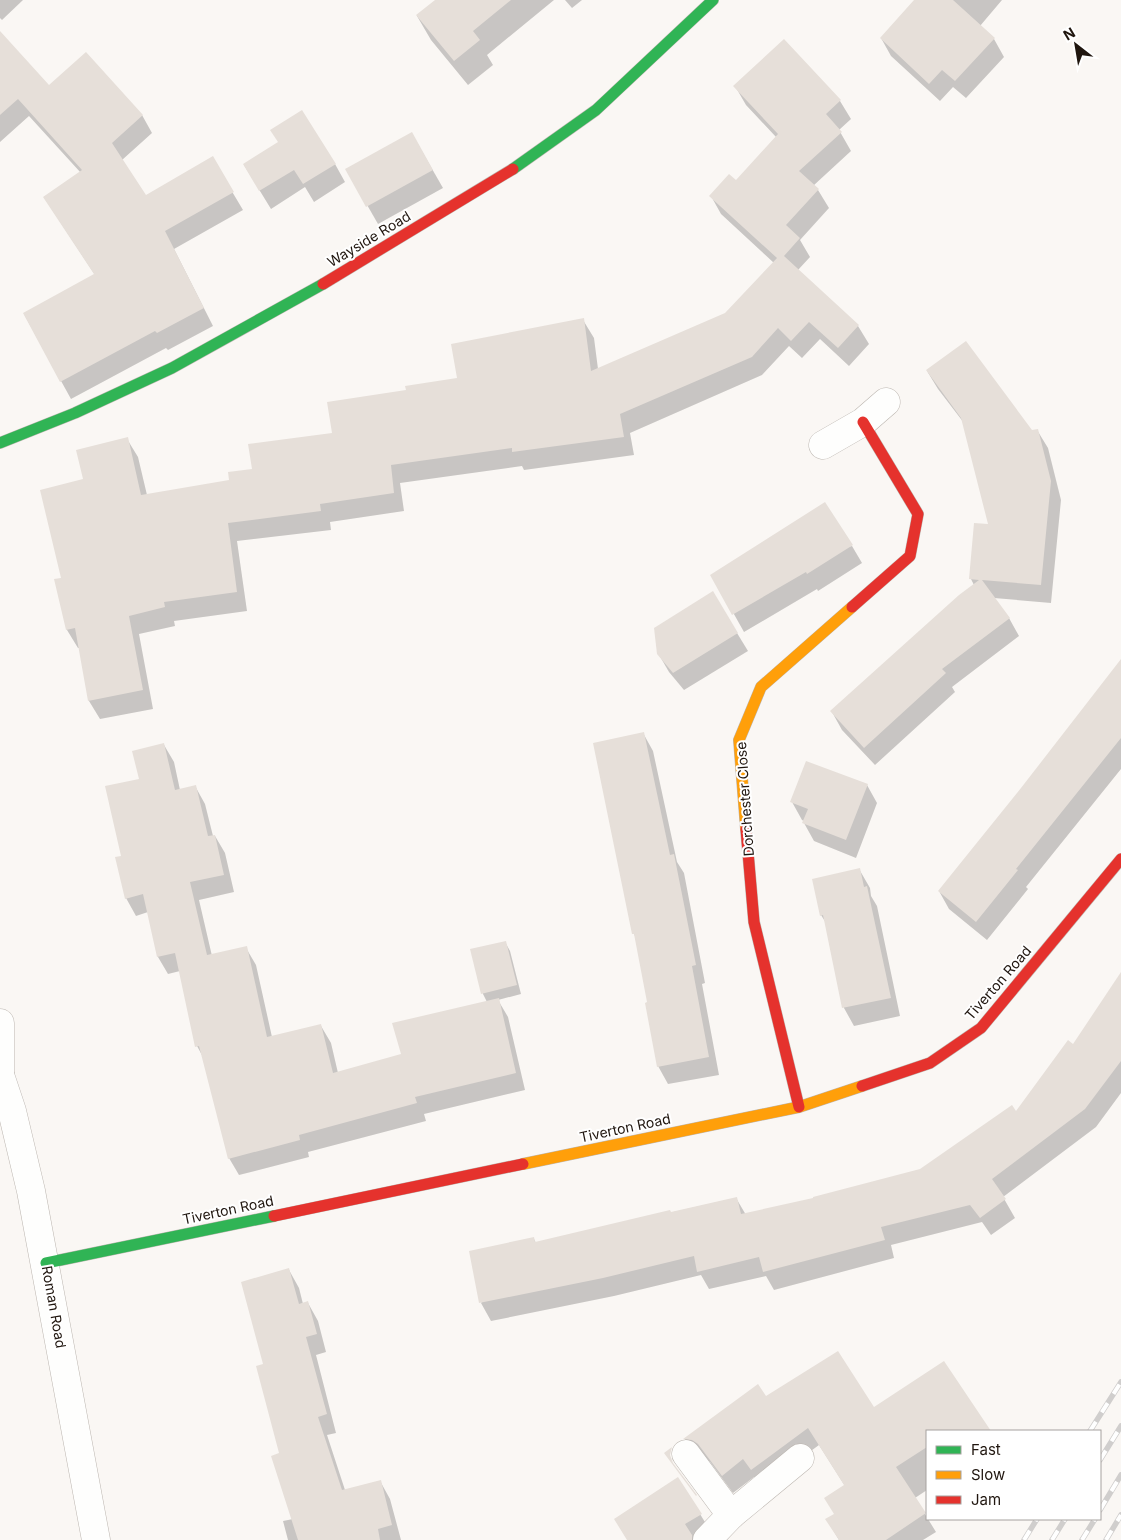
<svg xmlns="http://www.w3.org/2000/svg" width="1121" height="1540" font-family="Inter,sans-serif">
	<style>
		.shadow { fill: #0003 }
		.building { fill: #e6dfd9 }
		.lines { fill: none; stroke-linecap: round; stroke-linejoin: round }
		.street-casing { stroke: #bcb6b0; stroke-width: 29 }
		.fast-casing { stroke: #bcb6b0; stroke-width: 12 }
		.slow-casing { stroke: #bcb6b0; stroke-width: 12 }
		.jam-casing { stroke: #bcb6b0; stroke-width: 12 }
		.street { stroke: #fefefd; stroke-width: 28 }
		.fast { stroke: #30b455; stroke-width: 11 }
		.slow { stroke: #ff9f0a; stroke-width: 11 }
		.jam { stroke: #e5322d; stroke-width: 11 }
		.rail-casing { stroke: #d0cecd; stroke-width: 5.5 }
		.rail { stroke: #fff; stroke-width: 4; stroke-dasharray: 11; stroke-linecap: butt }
		.labels { text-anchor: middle; stroke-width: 4; stroke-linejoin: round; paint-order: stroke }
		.street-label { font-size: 14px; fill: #20160f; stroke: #fff }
	</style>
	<rect width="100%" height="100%" fill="#faf7f4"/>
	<!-- shadow -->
	<g class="shadow">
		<path d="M0,0H23L2,20L0,18Z"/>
		<path d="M436,0H554L487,55L493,65L468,85L431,40L417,16Z"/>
		<path d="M565,0H582L572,8Z"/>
		<path d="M916,0H1002L980,26L994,39L1004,57L966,98L953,87L940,101L891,56L881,38Z"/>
		<path d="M0,34L49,86L142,115L152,133L122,160L146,197L212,158L243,210L174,249L213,326L168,350L166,348L71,399L24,314L95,275L44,197L81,173L29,116L0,142Z"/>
		<path d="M735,86L840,101L851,119L839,130L851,151L813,186L818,190L829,208L800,240L810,257L798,270L858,326L869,344L849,366L820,339L802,358L789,346L762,375L630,433L634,455L524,470L522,466L400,483L404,511L330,522L331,530L237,541L247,611L174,621L175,626L139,634L153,709L100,719L89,701L80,648H78L67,630L56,580L63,578L85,480L127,439L138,457L147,495L230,481L333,434L407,391L459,379L583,320L594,338L598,369L726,314L774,263L721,214L711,196L736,182L776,137L746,105Z"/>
		<path d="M412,134L443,188L378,224L347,170Z"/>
		<path d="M335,164L345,182L314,202L305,187L271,209L244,165Z"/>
		<path d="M927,371L1031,432L1037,430L1048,448L1061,500L1051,603L994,598L1009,618L1019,636L952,687L955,692L875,765L842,730L832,712L974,585L971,579L990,525L964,423L938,389Z"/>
		<path d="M852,546L862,563L818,591L817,589L744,632L712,575Z"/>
		<path d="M737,633L748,651L684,690L669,672L658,653Z"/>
		<path d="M1121,661V769L1026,887L1028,889L987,940L949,909L939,891L1022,789Z"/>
		<path d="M643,733L653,751L677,862L684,873L705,983L702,984L719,1075L668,1084L658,1066L649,1003L636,938L634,934Z"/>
		<path d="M164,745L174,762L180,790L195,786L205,804L213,836H215L225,853L234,892L199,900L212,956L246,948L256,965L272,1037L321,1026L331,1043L338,1073L402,1055L487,1002L483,994L471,950L505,942L510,951L521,994L498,1000L508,1017L525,1090L424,1114L426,1121L308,1152L309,1157L239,1175L229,1158L203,1057L197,1046L180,971L168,974L158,957L148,912L136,916L126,898L122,857L140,780Z"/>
		<path d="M867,785L877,803L856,858L814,841L804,823V821L802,820L792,802Z"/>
		<path d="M859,869L870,888L871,896L877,906L900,1016L854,1026L844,1008L826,923L821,915Z"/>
		<path d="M1121,982V1093L1096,1127L1003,1197L1015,1218L991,1235L982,1222L891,1245L894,1258L774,1290L766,1276L709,1289L701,1275L614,1296L491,1321L481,1303L534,1239L536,1243L736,1198L746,1215L815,1199L921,1170L1016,1113L1073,1046Z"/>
		<path d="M289,1270L299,1288L303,1304L308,1303L318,1321L326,1352L316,1355L336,1433L327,1435L345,1490L380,1481L390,1499L401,1540H288L283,1521L293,1519L264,1365Z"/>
		<path d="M766,1397L874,1409L987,1427L989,1431H927V1490L915,1498L936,1532L923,1540H839L827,1520L835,1515L845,1486L819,1445L762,1487L754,1477L733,1493L710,1462L703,1457H695L685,1439Z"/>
		<path d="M700,1514L711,1532L699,1540H627Z"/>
	</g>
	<!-- building -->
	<g class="building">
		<path d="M435,0H511L473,31L480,40L454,61L416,15Z"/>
		<path d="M914,0H953L995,38L955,81L942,70L929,84L880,38Z"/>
		<path d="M0,31L49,85L86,52L143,115L112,143L146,195L213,156L234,192L165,231L204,308L157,333L155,331L60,382L23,313L94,274L43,197L82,170L18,99L0,115Z"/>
		<path d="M784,39L841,100L826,114L842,132L799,171L819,189L786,225L800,238L784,256L859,325L838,348L809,322L791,341L778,328L752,357L620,414L624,437L512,452V448L391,465L394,493L320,504L321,511L228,523L237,592L164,602L165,607L129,616L143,690L88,701L75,628L66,630L54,579L61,578L40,490L83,479L76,450L128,437L141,495L229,480L228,472L252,469L248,444L332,433L327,402L406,390L405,386L457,378L451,344L584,318L591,371L725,313L777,258L709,196L729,174L736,180L778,134L733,86Z"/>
		<path d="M302,110L336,164L303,184L294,170L259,191L243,164L278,142L270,130Z"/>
		<path d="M412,132L433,170L366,207L345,169Z"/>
		<path d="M966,341L1032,430L1038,429L1051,481L1041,585L982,580L1010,618L942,669L946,673L864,748L830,711L959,595L979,580L969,579L974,523L988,524L961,418L926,370Z"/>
		<path d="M825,502L853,545L807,574L806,572L732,615L710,575Z"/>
		<path d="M713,591L738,633L673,673L657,654L654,628Z"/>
		<path d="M1121,659V738L1016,869L1018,870L976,922L938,891L1021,788Z"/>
		<path d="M644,732L670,855L674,854L696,965L692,966L709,1057L657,1067L645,1003L647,1002L634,934H632L593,743Z"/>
		<path d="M164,743L175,790L196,785L208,836L215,835L224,875L190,882L207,955L247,946L267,1037L321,1024L333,1073L401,1054L392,1023L499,998L516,1073L415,1097L417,1103L299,1135L300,1140L228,1159L199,1046L195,1047L175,953L157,957L143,894L125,899L115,857L121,856L105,786L139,779L132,751Z"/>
		<path d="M806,761L868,784L846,840L802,823L808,809L790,802Z"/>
		<path d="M860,868L864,887L867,886L891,998L842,1008L823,915L820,916L812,879Z"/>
		<path d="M506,941L517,985L481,994L470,949Z"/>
		<path d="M1121,972V1061L1085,1109L992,1179L1006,1199L980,1218L970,1205L881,1227L885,1240L763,1272L759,1257L697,1272L694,1256L603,1278L479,1303L469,1251L534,1237L535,1242L670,1210L671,1212L737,1197L741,1214L813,1198V1197L920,1169L1012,1105L1016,1111L1068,1040L1073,1044Z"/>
		<path d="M289,1268L299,1304L308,1301L317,1334L306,1337L327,1414L318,1417L342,1490L381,1480L392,1525L378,1529L380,1540H298L271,1456L279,1453L256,1366L263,1364L241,1282Z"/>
		<path d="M838,1351L874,1407L944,1361L991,1431H927V1447L896,1467L926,1513L886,1540H839L825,1519L834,1514L824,1498L844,1485L808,1428L751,1470L743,1459L722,1476L698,1444L692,1440L683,1439L758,1384L766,1396Z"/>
		<path d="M672,1447L670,1455L673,1463L697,1495L696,1496L664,1453Z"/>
		<path d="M678,1477L702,1514L685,1524L692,1535V1540H627L614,1519Z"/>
	</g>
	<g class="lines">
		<defs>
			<g id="street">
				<path d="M823,445L863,422L886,402"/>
				<path d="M0,1023V1075"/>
				<path d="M0,1075L12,1111L31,1191L96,1540"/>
				<path d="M686,1454L731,1515"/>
				<path d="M707,1540L731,1515L800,1458"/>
			</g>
			<g id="fast">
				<path d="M513,169L596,110L713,0"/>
				<path d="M0,443L75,413L172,368L323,284"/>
				<path d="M46,1263L274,1216"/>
			</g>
			<g id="slow">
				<path d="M746,829L739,740L761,687L852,607"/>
				<path d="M523,1164L799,1107L862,1086"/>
			</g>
			<g id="jam">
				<path d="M323,284L513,169"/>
				<path d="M852,607L910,556L918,514L863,422"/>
				<path d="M746,829L754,922L799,1107"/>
				<path d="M862,1086L930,1063L981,1028L1121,859"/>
				<path d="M274,1216L523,1164"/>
			</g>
		</defs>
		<!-- street casing -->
		<use href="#street" class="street-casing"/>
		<!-- fast casing -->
		<use href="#fast" class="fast-casing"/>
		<!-- slow casing -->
		<use href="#slow" class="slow-casing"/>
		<!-- jam casing -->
		<use href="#jam" class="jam-casing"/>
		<!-- street -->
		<use href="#street" class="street"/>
		<!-- fast -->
		<use href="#fast" class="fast"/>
		<!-- slow -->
		<use href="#slow" class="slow"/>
		<!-- jam -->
		<use href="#jam" class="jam"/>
		<defs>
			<g id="rail">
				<path d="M1090,1431L1121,1382"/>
				<path d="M1100,1460L1121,1426"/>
				<path d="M1100,1510L1121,1475"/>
				<path d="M1024,1540L1037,1519"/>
				<path d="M1052,1540L1065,1519"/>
				<path d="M1082,1540L1095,1519"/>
				<path d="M1106,1540L1121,1515"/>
			</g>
		</defs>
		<!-- rail casing -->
		<use href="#rail" class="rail-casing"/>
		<!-- rail -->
		<use href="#rail" class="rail"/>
	</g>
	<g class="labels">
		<!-- street labels -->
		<g class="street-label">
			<text transform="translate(369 239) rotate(-31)" y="5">Wayside Road</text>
			<text transform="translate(745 799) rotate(-94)" y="5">Dorchester Close</text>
			<text transform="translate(998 983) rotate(-49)" y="5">Tiverton Road</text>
			<text transform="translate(625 1128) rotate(-12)" y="5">Tiverton Road</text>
			<text transform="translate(228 1210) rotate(-12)" y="5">Tiverton Road</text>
			<text transform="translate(54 1307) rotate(80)" y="5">Roman Road</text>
		</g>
	</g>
	<!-- legend -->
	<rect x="926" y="1430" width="175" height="90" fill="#ffffff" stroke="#a6a29f"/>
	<rect x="936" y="1446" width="25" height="8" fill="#30b455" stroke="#a6a29f"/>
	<text x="971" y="1455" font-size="15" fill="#20160f">Fast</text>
	<rect x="936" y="1471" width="25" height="8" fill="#ff9f0a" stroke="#a6a29f"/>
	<text x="971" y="1480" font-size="15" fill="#20160f">Slow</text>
	<rect x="936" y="1496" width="25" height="8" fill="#e5322d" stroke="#a6a29f"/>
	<text x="971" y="1505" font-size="15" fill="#20160f">Jam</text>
	<!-- north arrow -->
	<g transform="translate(1076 45) rotate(329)" stroke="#ffffff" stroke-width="4" paint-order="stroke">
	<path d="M0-4L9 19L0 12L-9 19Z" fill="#20160f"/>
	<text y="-8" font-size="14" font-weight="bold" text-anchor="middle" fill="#20160f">N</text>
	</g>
</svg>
